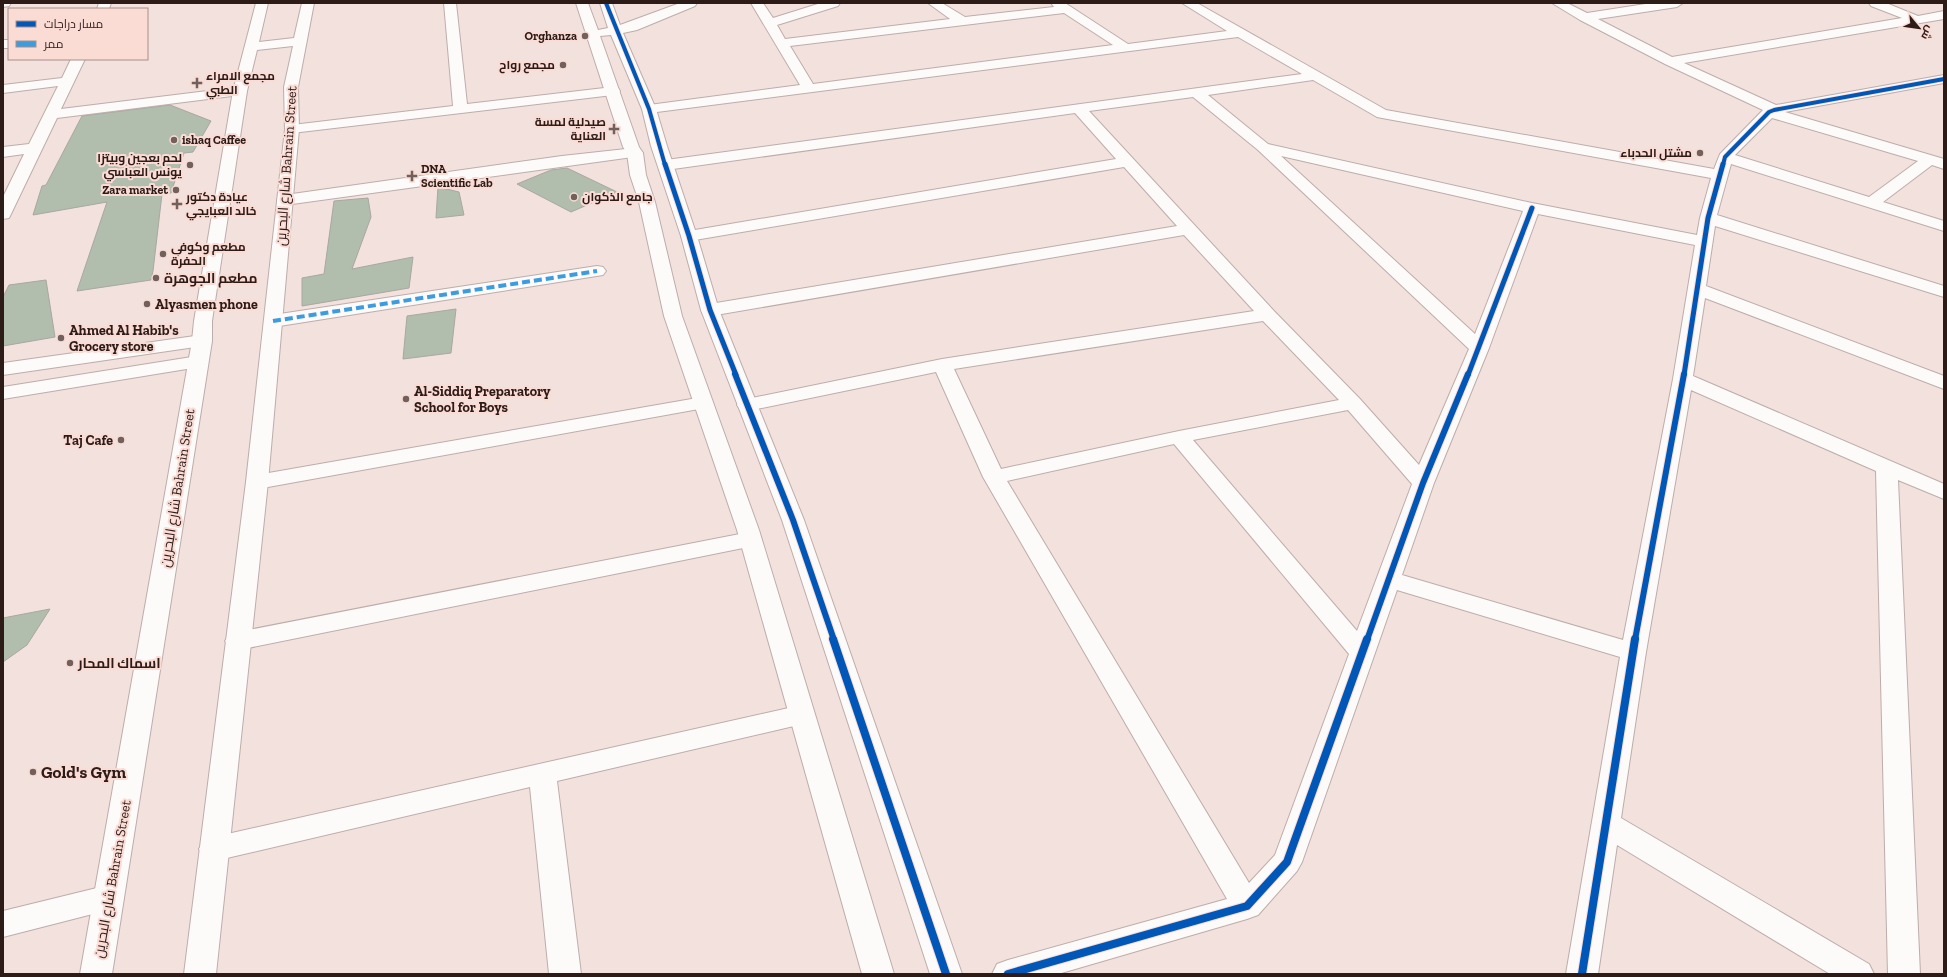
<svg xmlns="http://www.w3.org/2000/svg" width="1947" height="977" font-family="'Zilla Slab',Cairo,serif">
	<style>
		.building { fill: #b1beae; stroke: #a8a7a0 }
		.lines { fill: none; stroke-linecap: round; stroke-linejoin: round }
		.minor-casing { stroke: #bdadaa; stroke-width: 2 }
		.tertiary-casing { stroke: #bdadaa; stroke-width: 2 }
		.secondary-casing { stroke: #bdadaa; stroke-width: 2 }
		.minor { fill: #fdfafa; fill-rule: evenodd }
		.tertiary { fill: #fdfafa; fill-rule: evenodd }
		.secondary { fill: #fdfafa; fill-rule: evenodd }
		.quiet { stroke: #3d9bdf; stroke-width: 4; stroke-dasharray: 8 4; stroke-linecap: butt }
		.cycleway-far3-casing { stroke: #fadcd5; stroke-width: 5.5 }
		.cycleway-far2-casing { stroke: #fadcd5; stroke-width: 7 }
		.cycleway-far1-casing { stroke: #fadcd5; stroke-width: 8 }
		.cycleway-casing { stroke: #fadcd5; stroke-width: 10 }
		.cycleway-far3 { stroke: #0057b8; stroke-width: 4 }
		.cycleway-far2 { stroke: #0057b8; stroke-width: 5 }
		.cycleway-far1 { stroke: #0057b8; stroke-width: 6 }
		.cycleway { stroke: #0057b8; stroke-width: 8 }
		.poi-dot { fill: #72605d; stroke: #fadcd5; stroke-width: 1.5 }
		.labels { text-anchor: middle; stroke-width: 4; stroke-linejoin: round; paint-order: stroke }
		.far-poi-label { font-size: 12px; font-weight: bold; fill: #2d1b18; stroke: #fadcd5; text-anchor: end }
		.street-label { font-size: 14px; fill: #2d1b18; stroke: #fadcd5 }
		.poi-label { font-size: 14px; font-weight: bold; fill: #2d1b18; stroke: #fadcd5; text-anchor: start }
		.near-poi-label { font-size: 17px; font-weight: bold; fill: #2d1b18; stroke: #fadcd5; text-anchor: start }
	</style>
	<rect width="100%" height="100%" fill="#f2e1dd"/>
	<!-- building -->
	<g class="building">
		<path d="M170,105L211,121L193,152L184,153L171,193L162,194L153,271L151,280L77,291L107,202L33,215L42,186L46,185L82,116Z"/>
		<path d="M567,168L617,192L571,212L517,184L551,170Z"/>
		<path d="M438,187L459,192L464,215L436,218Z"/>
		<path d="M368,198L371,217L352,269L413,257L409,288L302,306V278L324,274L334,201Z"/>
		<path d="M46,280L55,337L3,346V297L9,285Z"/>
		<path d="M456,309L451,353L403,359L407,316Z"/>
		<path d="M50,609L27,645L3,662V618Z"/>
	</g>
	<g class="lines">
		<defs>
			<g id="minor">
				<path d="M3,3H11L9,6L3,7Z"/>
				<path d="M99,3H111L109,9H97Z"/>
				<path d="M444,3H456L467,104L613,87L618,88L620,91L618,94L613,95L292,133L287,132L285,129L287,126L292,125L453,106Z"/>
				<path d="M751,3H763L773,18L821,3H840L838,6L777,25L785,39L950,19L928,3H942L965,17L1054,7L1051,3H1065L1128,44L1227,31L1182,3H1197L1386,110L1714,169L1720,154L1763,110L1665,64L1580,20L1552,3H1567L1587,13L1652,3H1683L1677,7L1598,19L1672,57L1902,18L1871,6L1869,3H1886L1918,16L1944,11V19L1684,63L1776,105L1944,75V83L1785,112L1944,159V169L1932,165L1883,202L1944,221V231L1731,164L1717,215L1944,286V297L1715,226L1706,286L1944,376V389L1705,298L1693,376L1944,484V499L1898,480L1920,974H1888L1876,471L1691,390L1646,652L1621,818L1869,964L1874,974H1830L1617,845L1598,974H1566L1620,657L1397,590L1302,862L1297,871L1258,915L1247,919L1058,974H992L997,964L1008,960L1227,899L983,477L936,372L747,411L740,409L737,405L740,401L747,399L942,359L1254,311L1184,235L710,316L703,314L701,310L703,306L710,304L1177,226L1124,167L689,241L683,240L681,236L683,232L689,231L1116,159L1075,113L666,170L661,168L658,165L661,162L666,160L1302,74L1238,37L649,113L644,112L642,109L644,106L649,105L800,85ZM1064,13L1113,45L813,84L790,46ZM1313,80L1377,117L1382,118L1711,178L1700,218L1697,235L1532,203L1268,144L1208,95ZM1193,97L1258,150L1469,349L1419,465L1360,399L1274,311L1089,111ZM1772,118L1918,161L1869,197L1735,155ZM1281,156L1523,211L1475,334ZM1538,214L1695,245L1673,379L1623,640L1402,575L1434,483L1489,348ZM1263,321L1339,400L1179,431L1001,469L954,369ZM1348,410L1412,484L1357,631L1193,440ZM1174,444L1349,654L1275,855L1249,883L1007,481Z"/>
				<rect x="3" y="40" width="6" height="8"/>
				<path d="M71,59H85L61,109L240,87L245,88L247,91L245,94L240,95L57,118L11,214L9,218L3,219V197L24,154L3,157V147L29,144L58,86L3,93V85L62,78Z"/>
				<path d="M635,148L640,150L643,153L640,156L285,205L279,203L277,200L279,197L285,195L562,156Z"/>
				<path d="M597,266L603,267L606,271L603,275L273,327L266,325L264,321L266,317L273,315Z"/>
				<path d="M703,397L710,399L713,403L710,407L257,489L249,487L246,482L249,477L257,475Z"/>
				<path d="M750,532L758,535L762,540L758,545L238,650L229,647L225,641L229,635L238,632Z"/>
				<path d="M802,705L811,708L815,715L811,722L557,781L581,974H549L530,787L214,861L204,858L199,849L204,840L214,837Z"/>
				<path d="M109,885L120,889L124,898L120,907L3,937V911Z"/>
			</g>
			<g id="tertiary">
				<path d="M576,3H588L598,30L608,28L600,3H612L620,25L680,3H697L695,6L637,30L623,33L656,109L667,146L697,236L719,310L804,520L962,974H930L782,520L701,310L681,236L651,146L642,109L611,35L600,36L639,147L643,153L646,175L655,202L682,316L759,530L894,974H862L737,530L664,316L639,202L630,175L627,153L623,147Z"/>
				<path d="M202,335L209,337L212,341L209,345L3,375V363Z"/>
				<path d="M198,356L205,358L208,362L205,366L3,399V387Z"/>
			</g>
			<path id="secondary" d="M256,3H268L259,42L294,38L302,3H314L298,87L299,129L268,482L216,974H184L246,482L285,129L284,87L293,46L257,50L247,91L212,321V341L112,974H80L192,341L194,321L233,91Z"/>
		</defs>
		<!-- minor casing -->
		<use href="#minor" class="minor-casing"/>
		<!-- tertiary casing -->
		<use href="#tertiary" class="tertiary-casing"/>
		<!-- secondary casing -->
		<use href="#secondary" class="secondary-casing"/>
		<!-- minor -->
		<use href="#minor" class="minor"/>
		<!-- tertiary -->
		<use href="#tertiary" class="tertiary"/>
		<!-- secondary -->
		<use href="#secondary" class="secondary"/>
		<!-- quiet -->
		<path class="quiet" d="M273,321L597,271"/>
		<defs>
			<g id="cycleway-far3">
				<path d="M606,3L649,109L665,165"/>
				<path d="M1723,165L1725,157L1769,112L1774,110L1944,79"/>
			</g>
			<g id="cycleway-far2">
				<path d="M665,164L689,236L710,310L736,375"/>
				<path d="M1468,375L1532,208"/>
				<path d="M1684,375L1708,218L1723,164"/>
			</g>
			<g id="cycleway-far1">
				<path d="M735,374L793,520L834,640"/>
				<path d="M1367,640L1423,483L1468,374"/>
				<path d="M1635,640L1684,374"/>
			</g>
			<g id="cycleway">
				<path d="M833,639L946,974"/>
				<path d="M1008,974L1247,906L1287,862L1367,639"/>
				<path d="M1582,974L1635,639"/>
			</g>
		</defs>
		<!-- cycleway-far3 casing -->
		<use href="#cycleway-far3" class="cycleway-far3-casing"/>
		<!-- cycleway-far2 casing -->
		<use href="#cycleway-far2" class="cycleway-far2-casing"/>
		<!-- cycleway-far1 casing -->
		<use href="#cycleway-far1" class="cycleway-far1-casing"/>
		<!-- cycleway casing -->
		<use href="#cycleway" class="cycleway-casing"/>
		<!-- cycleway-far3 -->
		<use href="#cycleway-far3" class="cycleway-far3"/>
		<!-- cycleway-far2 -->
		<use href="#cycleway-far2" class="cycleway-far2"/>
		<!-- cycleway-far1 -->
		<use href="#cycleway-far1" class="cycleway-far1"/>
		<!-- cycleway -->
		<use href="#cycleway" class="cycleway"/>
	</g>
	<!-- markers -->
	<g class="poi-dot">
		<circle cx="585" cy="36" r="4"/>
		<circle cx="563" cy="65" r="4"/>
		<path d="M195 77h4v4h4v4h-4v4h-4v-4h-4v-4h4z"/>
		<path d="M612 123h4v4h4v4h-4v4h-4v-4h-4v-4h4z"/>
		<circle cx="174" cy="140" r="4"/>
		<circle cx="1700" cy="153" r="4"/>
		<circle cx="190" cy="165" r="4"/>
		<path d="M410 170h4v4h4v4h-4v4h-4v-4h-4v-4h4z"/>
		<circle cx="176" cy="190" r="4"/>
		<circle cx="574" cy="197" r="4"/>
		<path d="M175 198h4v4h4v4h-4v4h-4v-4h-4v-4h4z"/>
		<circle cx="163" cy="254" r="4"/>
		<circle cx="156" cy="278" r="4"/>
		<circle cx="147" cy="304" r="4"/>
		<circle cx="61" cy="338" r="4"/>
		<circle cx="406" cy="399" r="4"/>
		<circle cx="121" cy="440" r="4"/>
		<circle cx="70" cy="663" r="4"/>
		<circle cx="33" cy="772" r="4"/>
	</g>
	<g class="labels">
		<!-- far-poi labels -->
		<g class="far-poi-label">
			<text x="577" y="40">Orghanza</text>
			<text x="555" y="69">مجمع رواح</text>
			<text x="206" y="80" text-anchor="start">مجمع الامراء<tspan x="206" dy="14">الطبي</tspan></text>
			<text x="606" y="126">صيدلية لمسة<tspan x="606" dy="14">العناية</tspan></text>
			<text x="182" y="144" text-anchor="start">ishaq Caffee</text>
			<text x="1692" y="157">مشتل الحدباء</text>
			<text x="182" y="162">لحم بعجين وبيتزا<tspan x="182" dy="14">يونس العباسي</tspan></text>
			<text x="421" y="173" text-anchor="start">DNA<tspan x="421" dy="14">Scientific Lab</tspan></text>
			<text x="168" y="194">Zara market</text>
			<text x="186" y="201" text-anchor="start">عيادة دكتور<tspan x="186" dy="14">خالد العبايجي</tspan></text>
			<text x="582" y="201" text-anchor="start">جامع الذكوان</text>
			<text x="171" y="251" text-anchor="start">مطعم وكوفي<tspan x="171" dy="14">الحفرة</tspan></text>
		</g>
		<!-- street labels -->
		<g class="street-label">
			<text transform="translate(286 166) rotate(-86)" y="5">شارع البحرين Bahrain Street</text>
			<text transform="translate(177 488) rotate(-81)" y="5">شارع البحرين Bahrain Street</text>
			<text transform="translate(112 879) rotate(-80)" y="5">شارع البحرين Bahrain Street</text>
		</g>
		<!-- poi labels -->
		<g class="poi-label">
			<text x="164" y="283">مطعم الجوهرة</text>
			<text x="155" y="309">Alyasmen phone</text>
			<text x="69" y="335">Ahmed Al Habib's<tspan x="69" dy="16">Grocery store</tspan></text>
			<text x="414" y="396">Al-Siddiq Preparatory<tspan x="414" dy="16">School for Boys</tspan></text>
			<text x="113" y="445" text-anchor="end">Taj Cafe</text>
			<text x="78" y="668">اسماك المحار</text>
		</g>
		<!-- near-poi labels -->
		<g class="near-poi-label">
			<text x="41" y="778">Gold's Gym</text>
		</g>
	</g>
	<!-- border -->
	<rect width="1947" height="977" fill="none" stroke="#2d1b18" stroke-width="8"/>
	<!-- legend -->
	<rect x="8" y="8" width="140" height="52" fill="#fadcd5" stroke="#a88f89"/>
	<rect x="16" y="21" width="20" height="6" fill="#0057b8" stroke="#a88f89"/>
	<text x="44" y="28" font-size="12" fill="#2d1b18">مسار دراجات</text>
	<rect x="16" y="41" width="20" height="6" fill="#3d9bdf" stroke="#a88f89"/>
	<text x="44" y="48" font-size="12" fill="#2d1b18">ممر</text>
	<!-- north arrow -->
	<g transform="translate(1919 28) rotate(119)" stroke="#fadcd5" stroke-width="3" paint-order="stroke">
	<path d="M0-3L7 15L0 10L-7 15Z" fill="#2d1b18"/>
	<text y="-6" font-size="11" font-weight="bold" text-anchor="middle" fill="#2d1b18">ش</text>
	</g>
</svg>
